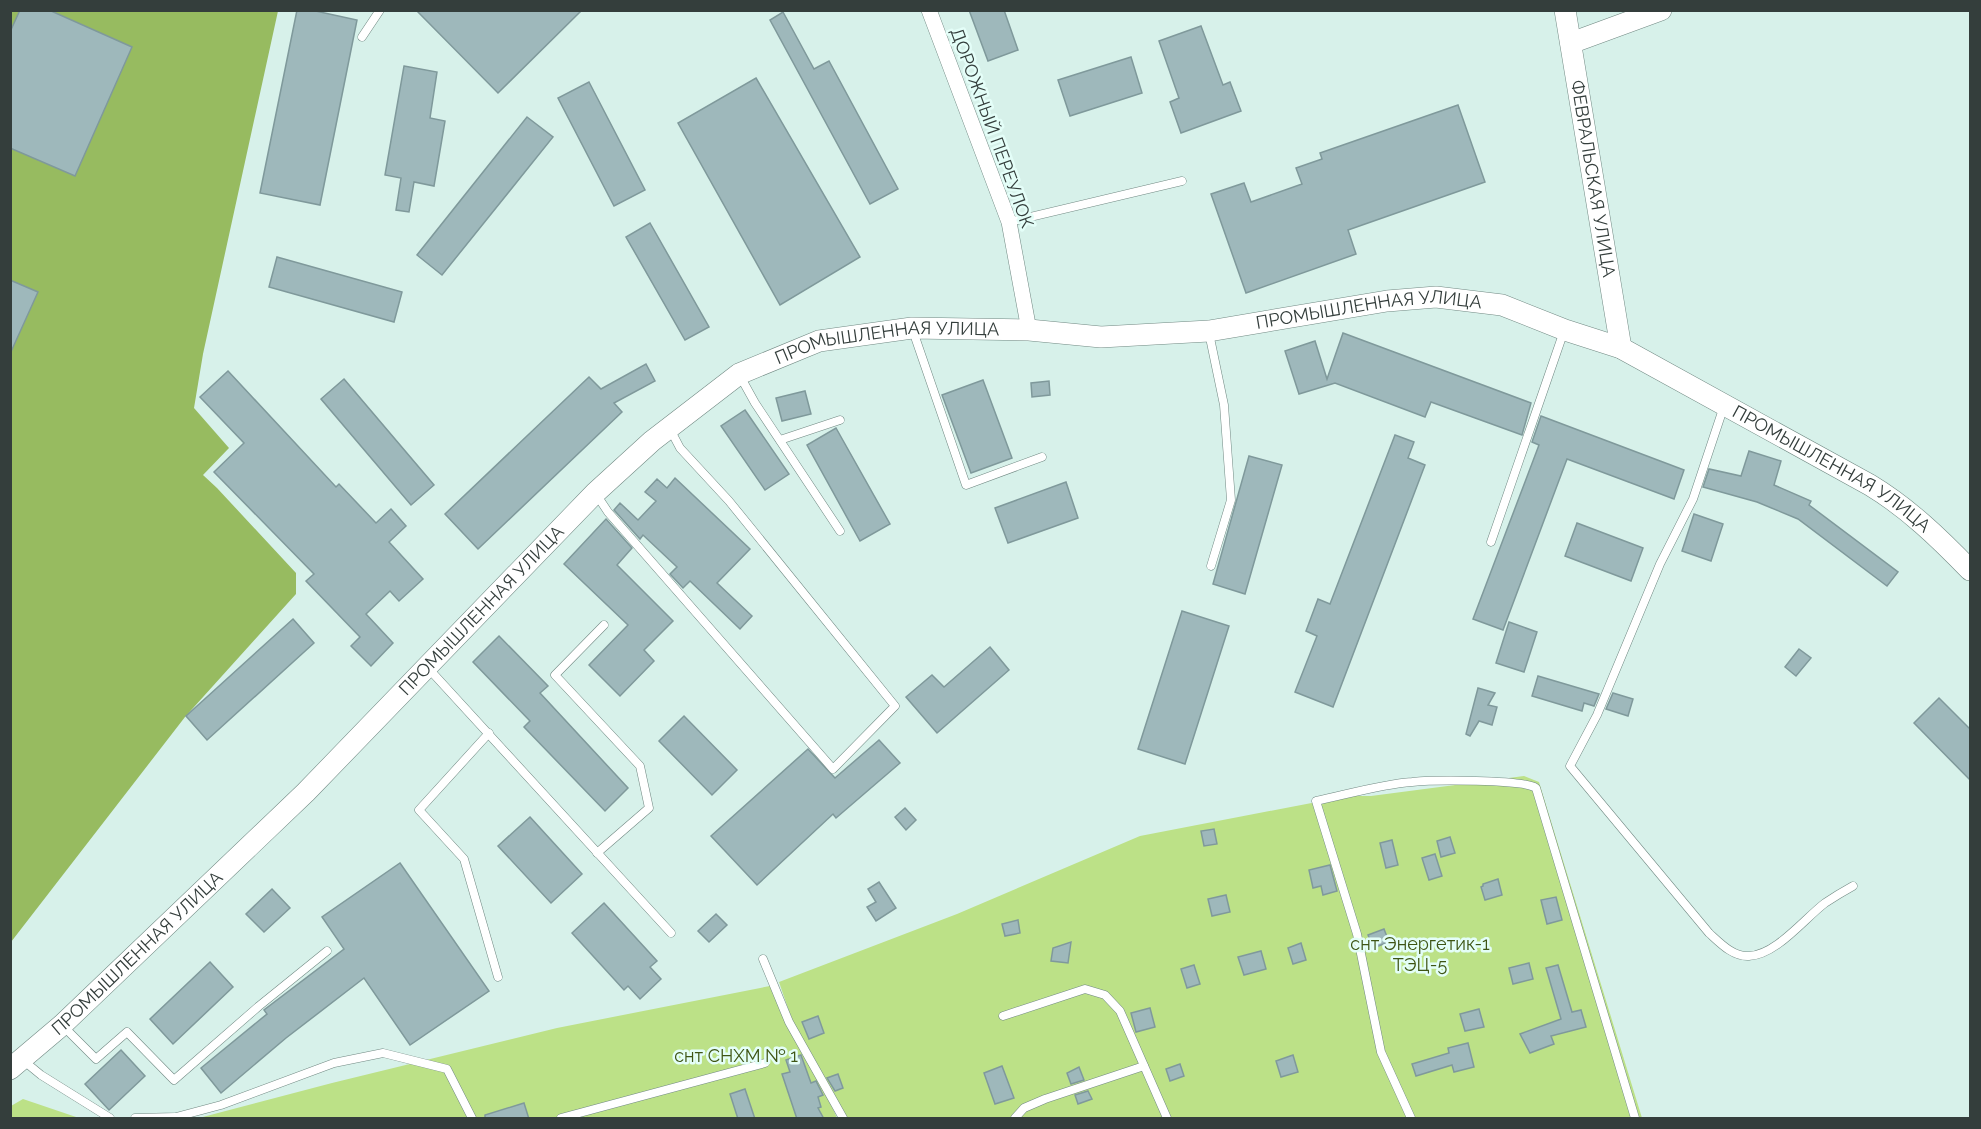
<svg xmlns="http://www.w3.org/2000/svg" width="1981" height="1129" font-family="Raleway,sans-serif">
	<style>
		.green { fill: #bce187 }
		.forest { fill: #97bb60 }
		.building { fill: #9eb8bb; stroke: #7f999b; stroke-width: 1.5 }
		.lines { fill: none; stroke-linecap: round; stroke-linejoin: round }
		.lane-casing { stroke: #718983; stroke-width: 9 }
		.street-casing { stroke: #718983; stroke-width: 16 }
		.secondary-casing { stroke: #718983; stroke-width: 22 }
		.lane { stroke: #fff; stroke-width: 8 }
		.street { stroke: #fff; stroke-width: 15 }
		.secondary { stroke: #fff; stroke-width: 21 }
		.labels { text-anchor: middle; stroke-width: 5; stroke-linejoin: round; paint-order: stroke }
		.street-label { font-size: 18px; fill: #343e3c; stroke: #e4fef8 }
		.park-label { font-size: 18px; fill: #3e5514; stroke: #e4fef8 }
	</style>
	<rect width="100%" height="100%" fill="#d7f1ea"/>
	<!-- green -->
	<g class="green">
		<path d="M1524,776L1539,782L1642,1118H841L821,1082L837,1118H199L332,1083L557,1028L775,985L792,1020L779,982L957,914L1140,836L1348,796H1371Z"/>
		<path d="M23,1099L79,1118H11V1106Z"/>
	</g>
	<!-- forest -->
	<path class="forest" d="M11,11H278L203,354L194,408L229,448L203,475L217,488L296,573V594L185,717L11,942Z"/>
	<!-- building -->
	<g class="building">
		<path d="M20,10H49L132,47L75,176L10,148V32Z"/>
		<path d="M297,10H311L357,20L320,205L260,193Z"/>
		<path d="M416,10H582L498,93Z"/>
		<path d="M969,10H1004L1018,50L988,61Z"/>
		<path d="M783,12L814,69L829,61L898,189L870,204L770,20Z"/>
		<path d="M1201,26L1223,85L1230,82L1241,111L1181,133L1170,102L1179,98L1159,41Z"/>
		<path d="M1131,57L1142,93L1070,116L1058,80Z"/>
		<path d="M404,66L437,72L430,118L445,121L434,186L414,182L409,212L396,210L401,178L385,175Z"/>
		<path d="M756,78L860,257L780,305L678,123Z"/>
		<path d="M589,82L645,190L614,206L558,98Z"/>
		<path d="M1458,105L1485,182L1348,230L1356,254L1246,293L1211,194L1244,183L1251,202L1302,184L1296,168L1322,159L1320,153Z"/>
		<path d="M527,117L553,137L442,275L417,255Z"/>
		<path d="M650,223L709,327L685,340L626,237Z"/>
		<path d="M277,257L402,292L394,322L269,287Z"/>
		<path d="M10,280L38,292L10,354Z"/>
		<path d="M1343,333L1531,403L1522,435L1431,402L1425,417L1335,383L1299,394L1285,351L1315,341L1327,379Z"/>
		<path d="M646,364L655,381L614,403L622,412L478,549L445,514L589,377L601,389Z"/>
		<path d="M228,371L336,487L339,484L376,523L391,509L406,526L389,542L423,579L399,601L390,591L366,614L393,643L371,666L351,646L360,637L306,581L314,574L214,472L244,443L200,397Z"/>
		<path d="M344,379L434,485L411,505L321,399Z"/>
		<path d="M983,380L1012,458L971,473L942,395Z"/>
		<path d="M1049,381L1050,395L1032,397L1031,383Z"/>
		<path d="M805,391L811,414L782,421L776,398Z"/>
		<path d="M745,410L789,474L765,490L721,426Z"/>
		<path d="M1541,416L1684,470L1674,499L1567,459L1503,630L1473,619L1539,445L1532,442Z"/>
		<path d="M836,428L890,524L860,541L807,445Z"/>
		<path d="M1395,435L1414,442L1408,458L1425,465L1333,707L1295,692L1317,636L1306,631L1318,599L1330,604Z"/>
		<path d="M1749,451L1781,461L1774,485L1811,501L1809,505L1898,572L1887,586L1798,519L1757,502L1703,487L1709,469L1741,476Z"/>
		<path d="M1249,456L1282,465L1245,594L1213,584Z"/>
		<path d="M675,478L750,549L717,583L752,616L740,629L690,581L683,588L670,574L677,567L643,535L640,539L614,510L620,503L638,520L656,501L645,492L657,479L667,488Z"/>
		<path d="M1066,482L1078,518L1008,543L995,508Z"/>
		<path d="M1694,514L1723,524L1711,561L1682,551Z"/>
		<path d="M606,519L632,548L617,565L673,621L644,650L654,661L620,696L589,665L628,625L564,564Z"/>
		<path d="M1577,523L1643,548L1631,581L1565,556Z"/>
		<path d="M1182,611L1229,626L1185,764L1138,749Z"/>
		<path d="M293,619L314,643L207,740L186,716Z"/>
		<path d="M1509,622L1537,632L1524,672L1496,663Z"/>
		<path d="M499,636L548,686L540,693L628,788L605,811L524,727L530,721L473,662Z"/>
		<path d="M990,647L1009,670L937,733L906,697L932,675L944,687Z"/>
		<path d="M1799,649L1811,658L1796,676L1785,667Z"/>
		<path d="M1538,676L1599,694L1594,706L1584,703L1582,711L1532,696Z"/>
		<path d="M1478,688L1495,693L1488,705L1497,707L1492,725L1479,721L1470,736L1466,734Z"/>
		<path d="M1613,693L1633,699L1628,716L1606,709Z"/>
		<path d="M1939,698L1971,730V781L1914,723Z"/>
		<path d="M684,716L737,770L712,795L659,741Z"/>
		<path d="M879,740L900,763L836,818L833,814L757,885L711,836L808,749L835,778Z"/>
		<path d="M905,808L916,820L906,830L895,817Z"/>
		<path d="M530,817L582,874L551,903L498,846Z"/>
		<path d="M1214,829L1217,844L1204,846L1201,831Z"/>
		<path d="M1450,837L1455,853L1441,857L1437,841Z"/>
		<path d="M1392,840L1398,865L1386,868L1380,843Z"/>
		<path d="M1435,854L1442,876L1429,880L1422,858Z"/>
		<path d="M400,863L489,991L410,1045L364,978L286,1038L221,1093L201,1068L267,1014L264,1010L344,949L322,917Z"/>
		<path d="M1330,865L1337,891L1323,895L1321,886L1313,888L1309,870Z"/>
		<path d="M1498,879L1502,895L1485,900L1481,887L1483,886V884Z"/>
		<path d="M879,882L896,908L876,921L867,907L876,902L868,889Z"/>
		<path d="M272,889L290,908L264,932L246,914Z"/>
		<path d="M1226,895L1230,912L1212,916L1208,899Z"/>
		<path d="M1556,897L1562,920L1547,924L1541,900Z"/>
		<path d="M604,903L657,961L650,967L661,979L640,999L628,986L624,990L572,933Z"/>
		<path d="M716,914L727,925L709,942L698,931Z"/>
		<path d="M1018,920L1020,933L1005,936L1002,924Z"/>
		<path d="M1384,929L1389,942L1373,948L1368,935Z"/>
		<path d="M1071,942L1068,963L1051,961L1053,948Z"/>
		<path d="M1301,943L1306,960L1293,964L1288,948Z"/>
		<path d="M1261,951L1266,969L1244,975L1238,957Z"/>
		<path d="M210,962L233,987L173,1044L150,1019Z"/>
		<path d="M1529,963L1533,979L1513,984L1509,968Z"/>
		<path d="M1194,965L1200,984L1187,988L1181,969Z"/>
		<path d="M1558,965L1572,1012L1581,1010L1586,1027L1551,1036L1554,1044L1530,1053L1520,1034L1561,1019L1546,968Z"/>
		<path d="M1150,1008L1155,1027L1136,1032L1131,1013Z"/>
		<path d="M1479,1009L1484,1027L1465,1031L1460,1014Z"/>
		<path d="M818,1016L824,1033L809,1039L802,1022Z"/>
		<path d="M1468,1043L1474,1067L1454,1072L1452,1065L1416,1076L1412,1064L1449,1053L1448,1048Z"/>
		<path d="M121,1050L145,1076L109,1110L85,1084Z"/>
		<path d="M801,1055L811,1083L816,1081L823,1095L818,1097L821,1107L818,1108L824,1119H797L782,1074L790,1072L786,1060Z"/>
		<path d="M1293,1055L1298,1072L1281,1077L1276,1061Z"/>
		<path d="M1180,1064L1184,1076L1170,1081L1166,1069Z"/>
		<path d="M1002,1066L1014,1098L995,1104L984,1073Z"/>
		<path d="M1079,1067L1084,1080L1071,1084L1067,1073Z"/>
		<path d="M838,1074L843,1088L835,1091L827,1078Z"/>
		<path d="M745,1089L755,1119H738L730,1094Z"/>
		<path d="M1088,1091L1092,1099L1078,1104L1075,1095Z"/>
		<path d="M524,1103L529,1119H485V1115Z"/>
	</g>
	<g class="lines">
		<defs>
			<g id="lane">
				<path d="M362,37L380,10"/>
				<path d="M1009,222L1182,181"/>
				<path d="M913,331L966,485L1042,457"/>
				<path d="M1209,333L1224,405L1231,500L1211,566"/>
				<path d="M740,376L755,403L840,531"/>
				<path d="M1724,406L1693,499L1660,564L1597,715L1570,766L1709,933C1720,943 1733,957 1749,956C1776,955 1804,919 1825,903C1834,897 1844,891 1853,886"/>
				<path d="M780,440L840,420"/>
				<path d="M596,494L608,512L833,769L895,706L729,501L680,448L670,429"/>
				<path d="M1491,542L1564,331"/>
				<path d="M429,669L671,933"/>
				<path d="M489,733L419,810L464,859L498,977"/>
				<path d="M597,853L649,808L640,766L555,675L604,625"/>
				<path d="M763,959L789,1022L843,1118"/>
				<path d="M1003,1016L1085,989L1105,995L1120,1011L1167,1118"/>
				<path d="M63,1026L96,1059L127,1032L174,1080L259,1006L327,951"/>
				<path d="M24,1061L41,1075L110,1118"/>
				<path d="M135,1118L176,1117L221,1105L334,1063L383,1053L447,1069L472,1118"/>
				<path d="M561,1118L765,1063"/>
				<path d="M1015,1118L1024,1108L1045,1099L1144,1066"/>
				<path d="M1411,1118L1381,1052L1357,934L1316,801C1345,795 1382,784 1412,782C1432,780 1522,779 1536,788L1635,1118"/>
			</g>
			<path id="street" d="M929,10L1009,222L1029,330"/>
			<g id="secondary">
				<path id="s1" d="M1565,10L1621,348"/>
				<path d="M1571,43L1661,10"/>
				<path id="s2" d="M10,1069L62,1025L306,792L595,493L652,441L739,374L819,341L912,328L1029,330L1101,337L1209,331L1387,301L1436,297L1502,305L1565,330L1621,348L1870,485C1908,508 1939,538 1970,570"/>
			</g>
		</defs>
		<!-- lane casing -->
		<use href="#lane" class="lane-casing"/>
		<!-- street casing -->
		<use href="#street" class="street-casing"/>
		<!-- secondary casing -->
		<use href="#secondary" class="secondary-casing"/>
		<!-- lane -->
		<use href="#lane" class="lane"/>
		<!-- street -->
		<use href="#street" class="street"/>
		<!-- secondary -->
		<use href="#secondary" class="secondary"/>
	</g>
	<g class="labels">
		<!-- street labels -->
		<g class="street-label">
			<text transform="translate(992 128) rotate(70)" y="6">ДОРОЖНЫЙ ПЕРЕУЛОК</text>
			<text dy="6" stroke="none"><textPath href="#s1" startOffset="171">ФЕВРАЛЬСКАЯ УЛИЦА</textPath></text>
			<text dy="6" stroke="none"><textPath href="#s2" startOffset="1648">ПРОМЫШЛЕННАЯ УЛИЦА</textPath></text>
			<text dy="6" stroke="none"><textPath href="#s2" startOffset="1162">ПРОМЫШЛЕННАЯ УЛИЦА</textPath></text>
			<text dy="6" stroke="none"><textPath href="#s2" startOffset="2152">ПРОМЫШЛЕННАЯ УЛИЦА</textPath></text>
			<text dy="6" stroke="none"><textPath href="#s2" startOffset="658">ПРОМЫШЛЕННАЯ УЛИЦА</textPath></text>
			<text dy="6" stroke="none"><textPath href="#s2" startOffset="172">ПРОМЫШЛЕННАЯ УЛИЦА</textPath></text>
		</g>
		<!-- park labels -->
		<g class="park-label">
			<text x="1420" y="950">снт Энергетик-1<tspan x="1420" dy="21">ТЭЦ-5</tspan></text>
			<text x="736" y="1062">снт СНХМ № 1</text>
		</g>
	</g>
	<!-- border -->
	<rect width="1981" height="1129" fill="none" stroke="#343e3c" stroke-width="24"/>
</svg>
